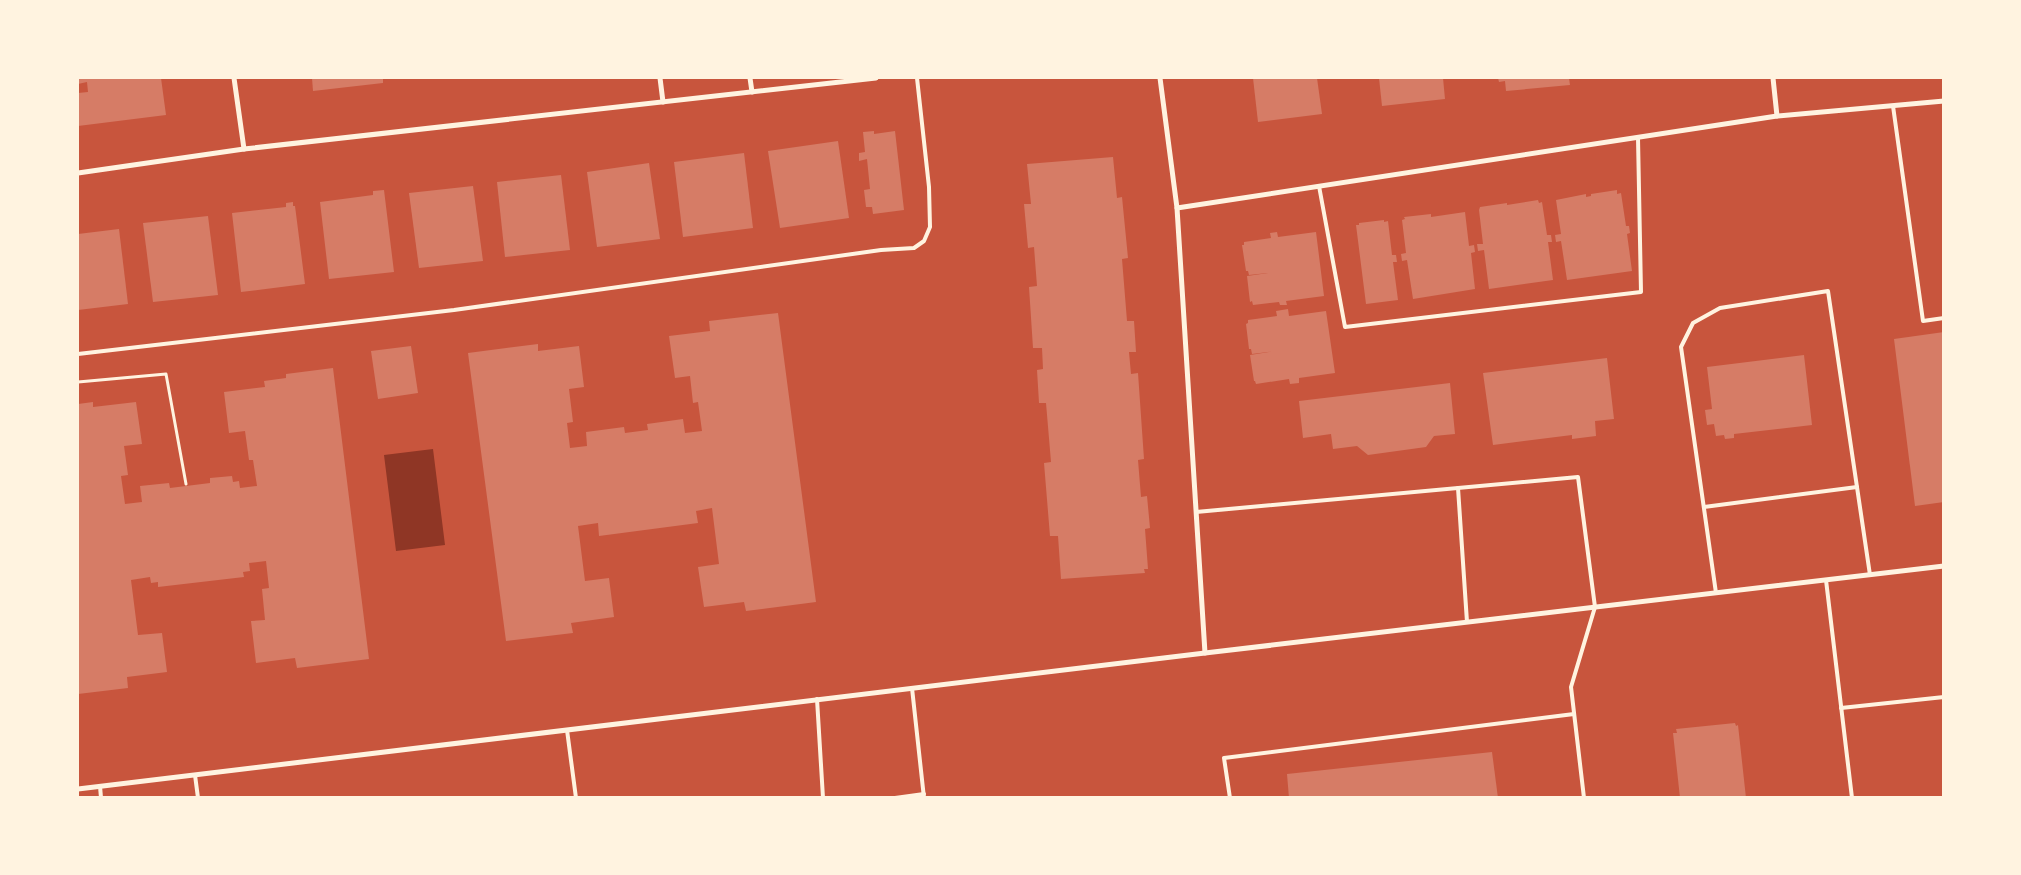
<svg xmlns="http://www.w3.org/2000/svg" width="2021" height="875" font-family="Helvetica,sans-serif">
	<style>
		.water { fill: #8f3625 }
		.building { fill: #d67c66 }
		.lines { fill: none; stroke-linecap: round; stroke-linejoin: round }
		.path { stroke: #fff3e0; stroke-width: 3 }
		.service { stroke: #fff3e0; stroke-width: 4 }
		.minor { stroke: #fff3e0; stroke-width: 5 }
	</style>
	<rect width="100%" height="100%" fill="#c8553d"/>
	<!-- water -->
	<path class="water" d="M433,449L445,545L396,551L384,455Z"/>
	<!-- building -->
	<g class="building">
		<path d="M78,78H161L166,115L78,126V93L88,92L87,82L78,84Z"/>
		<path d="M312,78H383V83L313,91Z"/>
		<path d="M1253,78H1317L1322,114L1258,122Z"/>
		<path d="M1379,78H1443L1445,99L1382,106Z"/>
		<path d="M1498,78H1569L1570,85L1506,91L1505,81L1499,82Z"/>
		<path d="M874,131V134L895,131L904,210L873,214L872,207H866L864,190L870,189L867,159L859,161V153L865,152L863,132Z"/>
		<path d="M838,141L849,218L780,228L768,151Z"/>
		<path d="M744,153L753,228L683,237L674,162Z"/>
		<path d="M1113,157L1117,198L1122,197L1128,258L1122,259L1127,321H1134L1136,352H1129L1131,374L1138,373L1144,459L1138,460L1141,497L1147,496L1150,528L1145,529L1148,569H1144L1145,573L1061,579L1058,536H1050L1044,463L1051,462L1046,403H1039L1037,370L1043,369L1042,348H1033L1029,287L1037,286L1034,247L1028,248L1024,204H1031L1027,164Z"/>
		<path d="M649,163L660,239L597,247L587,172Z"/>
		<path d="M561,175L570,250L505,257L497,182Z"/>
		<path d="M473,186L483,261L419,268L409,193Z"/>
		<path d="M384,190L394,272L329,279L320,202L373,195V191Z"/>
		<path d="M1617,190V194L1621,193L1626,226H1629L1630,233L1627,234L1632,271L1567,280L1561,241L1556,242L1555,235L1561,234L1556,200L1586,194V197L1591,196V194Z"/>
		<path d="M1538,200L1539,203L1542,202L1547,235H1551L1552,242H1548L1553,280L1489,289L1484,250L1478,251L1477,244H1483L1479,210L1480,207L1507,203V205Z"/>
		<path d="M293,202V206H295L305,284L241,292L232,213L286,207V203Z"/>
		<path d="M1465,212L1469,246L1474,245L1475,252L1471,253L1475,289L1413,299L1407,260L1402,261L1401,254L1406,253L1402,220L1405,219L1404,217L1431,214V217Z"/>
		<path d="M208,216L218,295L153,302L143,223Z"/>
		<path d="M1384,220V222L1388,221L1392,255H1396L1397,262H1393L1398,300L1366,304L1356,225H1359V223Z"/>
		<path d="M119,229L128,304L78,310V234Z"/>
		<path d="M1277,232L1278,237L1316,232L1324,296L1286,301L1287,305H1280L1279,302L1253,305L1252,301L1250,302L1247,276L1268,273L1249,275L1248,271H1246L1242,245H1244V242L1271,238L1270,233Z"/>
		<path d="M1288,309L1289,316L1326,311L1335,373L1299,378V383L1290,384L1289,379L1256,384L1255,381H1254L1250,355L1275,351L1252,354L1251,349H1249L1246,324L1248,323V320L1277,316L1276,311Z"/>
		<path d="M778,313L816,602L746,611L744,602L704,607L698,567L719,564L712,508L696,511L698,523L599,536L598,523L578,526L585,581L609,578L614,617L571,623L573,633L506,641L468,353L538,344V351L579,346L584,387L569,389L573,422L567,423L570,448L587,446L586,432L624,427L625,433L648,430L647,424L683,419L685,433L702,431L698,402L693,403L690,376L675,378L669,336L710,331L709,321Z"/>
		<path d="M1944,332V502L1915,506L1894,339Z"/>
		<path d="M411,346L418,393L378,399L371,351Z"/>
		<path d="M1804,355L1812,425L1734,434V438L1725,439L1724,435L1716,436L1714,424L1707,425L1705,410L1712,409L1707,367Z"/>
		<path d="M1607,358L1614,419L1595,421L1596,436L1572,439V435L1493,445L1483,373Z"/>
		<path d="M333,368L369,659L297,668L295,658L256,663L251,621L265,620L262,589L269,588L266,561L249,563L250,571L243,572L244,577L158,587V582L151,583L150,577L131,580L138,635L162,633L167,672L127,677L128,688L78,694V404L93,402V407L136,402L142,444L124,446L128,475L121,476L125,504L142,502L140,486L169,483L170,488L210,483V478L232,476L233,482L239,481L240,488L257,486L253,460H249L245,431L229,433L224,392L265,387L264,381L286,378V374Z"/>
		<path d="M1450,383L1455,434L1434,436L1426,447L1368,455L1357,446L1333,449L1331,434L1303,438L1299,401Z"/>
		<path d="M1735,723L1736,726L1738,725L1746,798H1680L1673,733H1677L1676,729Z"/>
		<path d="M1492,752L1498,798H1289L1287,774Z"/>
	</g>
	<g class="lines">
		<!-- path -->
		<path class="path" d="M78,382L166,374L186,484"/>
		<!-- service -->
		<g class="service">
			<path d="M1893,106L1923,321L1944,318"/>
			<path d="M1319,186L1345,327L1641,292L1638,138"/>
			<path d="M78,354L454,310L881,250L914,248L924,241L930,227L929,187L917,78"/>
			<path d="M1458,488L1467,622"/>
			<path d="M1704,507L1857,487"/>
			<path d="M1196,512L1578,477L1595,607L1571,687L1584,798"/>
			<path d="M1826,580L1852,798"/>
			<path d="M1716,593L1681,347L1693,323L1720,308L1828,291L1870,575"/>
			<path d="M912,688L924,798"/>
			<path d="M817,699L823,798"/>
			<path d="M1841,708L1944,697"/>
			<path d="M567,730L576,798"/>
			<path d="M195,775L198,798"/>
			<path d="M100,786L101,798"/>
			<path d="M895,798L924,794"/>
			<path d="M1230,798L1224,758L1574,714"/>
		</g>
		<!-- minor -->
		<g class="minor">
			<path d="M234,78L244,149"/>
			<path d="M660,78L663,102"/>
			<path d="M750,78L752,92"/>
			<path d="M1160,78L1177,208L1205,653"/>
			<path d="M1773,78L1777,116"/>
			<path d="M78,173L244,149L876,78"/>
			<path d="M1177,208L1777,116L1944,101"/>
			<path d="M78,789L1205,653L1944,566"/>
		</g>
	</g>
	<!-- border -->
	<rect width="2021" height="875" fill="none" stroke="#fff3e0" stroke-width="158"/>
</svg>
